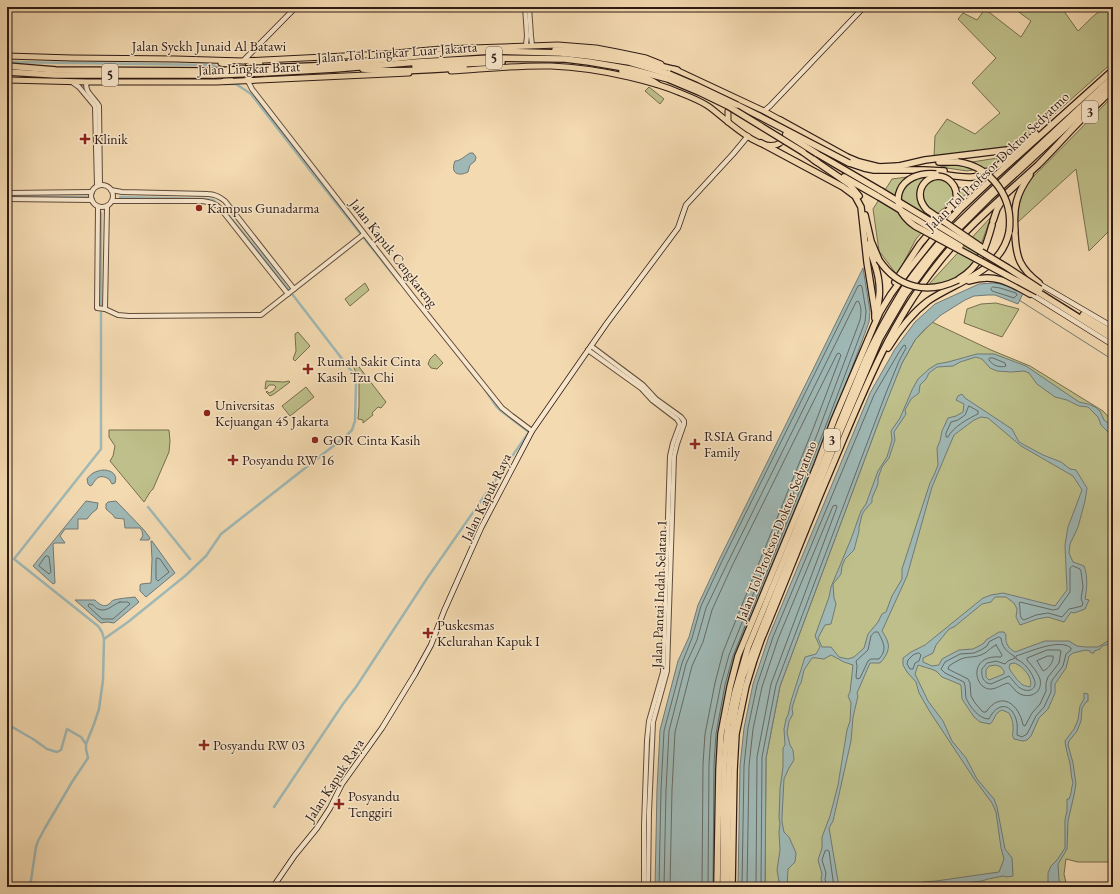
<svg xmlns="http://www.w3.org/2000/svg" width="1120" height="894" font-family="'EB Garamond',serif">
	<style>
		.green { fill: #bebf8a; stroke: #766d4f }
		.water { fill: #9fb8b5; stroke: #727975; fill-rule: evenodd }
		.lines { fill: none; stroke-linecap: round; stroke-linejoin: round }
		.shore { stroke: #666a64; stroke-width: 1 }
		.stream { stroke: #727975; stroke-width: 1 }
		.canal { stroke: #9fb8b5; stroke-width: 2.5 }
		.tertiary-casing { stroke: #604b3b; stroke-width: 6 }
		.secondary-casing { stroke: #2e1b14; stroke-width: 6 }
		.primary-casing { stroke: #2e1b14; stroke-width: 7 }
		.motorway-casing { stroke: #2e1b14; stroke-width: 8 }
		.tertiary { stroke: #f8e7cc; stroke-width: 4 }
		.secondary { stroke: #f8e7cc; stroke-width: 4.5 }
		.primary { stroke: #f4dab1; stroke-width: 5 }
		.motorway { stroke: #f4dab1; stroke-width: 5.5 }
		.motorway-bridge-casing { stroke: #2e1b14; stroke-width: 8; stroke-linecap: butt }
		.motorway-bridge { stroke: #f4dab1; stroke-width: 5.5 }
		.poi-dot { fill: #8f2418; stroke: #f8e7cc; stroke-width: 1.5 }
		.labels { text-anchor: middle; stroke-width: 3; stroke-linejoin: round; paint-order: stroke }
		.shield { fill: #f8e7cc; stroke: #6b584b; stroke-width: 1 }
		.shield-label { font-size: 13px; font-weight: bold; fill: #2e1b14 }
		.street-label { font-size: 14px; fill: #2e1b14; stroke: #f8e7cc }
		.poi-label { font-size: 14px; fill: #2e1b14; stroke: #f8e7cc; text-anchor: start }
	</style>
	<rect width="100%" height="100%" fill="#f4dab1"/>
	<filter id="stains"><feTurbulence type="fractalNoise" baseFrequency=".005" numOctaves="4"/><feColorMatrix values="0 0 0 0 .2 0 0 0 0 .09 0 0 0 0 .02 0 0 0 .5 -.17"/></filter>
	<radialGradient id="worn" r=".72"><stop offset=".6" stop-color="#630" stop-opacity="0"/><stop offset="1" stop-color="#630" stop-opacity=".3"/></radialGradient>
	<!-- green -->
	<g class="green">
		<path d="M1012,7H1061L1078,31C1088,22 1099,7 1113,7V62L1040,127L1015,147L934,157L935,136L947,119L975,134L1000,113L972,83L996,58L958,19L963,13L977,20L985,9L1021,37L1031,21Z"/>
		<path d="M649,87L664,99L660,104L645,91Z"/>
		<path d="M1113,96V227L1089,251L1076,169L1018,222C1017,207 1021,196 1027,183Z"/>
		<path d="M1004,157L991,167L967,171L940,167Z"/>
		<path d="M930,174L970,192L941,210L916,239L897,275L879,251L873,209L892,179Z"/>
		<path d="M991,217L974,264L949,282L929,284Z"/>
		<path d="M365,283L369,290L350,306L345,299Z"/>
		<path d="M996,303L1019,309L1002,337L964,323L967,309L981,304Z"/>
		<path d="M932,322L991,350L1030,366L1103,411L1113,422V862H1078L1066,859L1064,874L1067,887H765L766,758L780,686L889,394L902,363L915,340Z"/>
		<path d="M298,332L310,346L295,361L293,359L296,351L295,334Z"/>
		<path d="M435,354L443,363L437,369L431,368L428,364L430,359Z"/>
		<path d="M356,363L386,402L381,408L378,407L372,413L373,415L363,423V420L358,419L359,406V379L353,366Z"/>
		<path d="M266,381L284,382L289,381L290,382L274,394L270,396L266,392L267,391L269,393L273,391L276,387L274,385H269L266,389H265Z"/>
		<path d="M306,387L314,397L290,416L282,406Z"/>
		<path d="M109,430H169L170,441L169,452L153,489C149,492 147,498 144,502L110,461L113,456L115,446L109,437Z"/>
	</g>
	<!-- water -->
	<g class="water">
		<path d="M470,153H473L476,157L475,161L470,165L468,172C458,177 450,173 455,161C460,161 465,156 470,153Z"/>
		<path d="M863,268L870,311L869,322L827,435L737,658L720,735L717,887H655L657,790L660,730L678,661L689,637L698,605L719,560Z"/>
		<path d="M993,283L1001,284L1024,291L1018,304L995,295H988L974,296L965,300L941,315L924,330L915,340L902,363L879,421L780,686L766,758L765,887H738L740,766L744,728L753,684L769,636L870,393L895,349L915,322L935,304L979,284Z"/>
		<path d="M977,354H994L1026,366L1079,402L1088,404L1095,407L1100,411L1104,420L1113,427V437L1101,425L1098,417L1088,407L1079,406L1067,400L1055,397L1037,384L1029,373L1024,371L1011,372L997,371L990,368L982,359L976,357L960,362L953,366L937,367L929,373L926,379L920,385L919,393L911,399L905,410L906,414L894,432L895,440L889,458L882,467L878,478V484L872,498V502L864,511L862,515L859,527V531L854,550L845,559L842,566L841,574L833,584L834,598L836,604L831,624L825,625L818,638L822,647H831L839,657L848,659L854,657L864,648L868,634L878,622L882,614L886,612L892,596L902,579V569L930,483L934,475L938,465L937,448L940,441L942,431L948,418L956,416L963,412L964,404L956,400L958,396L962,394L965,398L1012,429L1019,442L1043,455L1061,462L1070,469L1076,470L1087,488L1085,501L1078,527L1070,544L1069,553L1073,562L1084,566C1088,576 1087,588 1085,599L1089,600L1085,609L1074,613L1071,612L1064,622L1048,617L1037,619L1020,625L1016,617L1017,609L1014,603L1006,597H995L991,602L982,604L954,627L949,629L936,645L933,653L923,658V662L932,666L939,665L942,659L959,650L973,649L979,646L984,643L986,640L999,632H1004L1006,635C1005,643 1008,648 1015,652L1045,641H1069L1077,646L1085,647H1098L1113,638V641L1109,644L1102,646L1100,649L1094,651V653H1091L1090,651L1086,650L1073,653L1069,656L1066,668L1055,684V693L1048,709L1039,718L1031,736L1027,740L1023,741L1014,739C1011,734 1014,731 1013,726C1013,721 1011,717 1009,713L1002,710C993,714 996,719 990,724L980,722L974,717L962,699L961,685L952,681L942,677L936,671L931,669L918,665L915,674L928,701L943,721L952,741L966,758L977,779L994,799L997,807L1005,849L1012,858L1013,876L1007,877L1003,876L988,879L982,881L964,883L954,887L949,886L938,887H909L923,882L936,881L999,872L1004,859L1001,848L996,812L992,803L975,780L930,712L919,693L916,682L907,672L903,665V658L911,652L925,645L983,598L991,595L1003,593L1055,606L1067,590L1065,545L1068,527L1082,490L1073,476L1021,446L988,418L981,417L974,420L954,435L932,487L907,576L882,631C884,634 887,639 888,643C890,650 885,658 880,663H870L857,693L858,696L853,717L851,741L833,821L829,828L839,887H823L821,879L822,874L818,860L822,848V837L830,816L838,785L847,730L850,721L851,703L848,696L850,692L853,665L844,662L831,655C829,656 826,658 824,659C820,659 816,657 812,658L804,670L801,683L799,686L792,708L793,714L789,721L787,733L790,745L793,750L794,760L789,768L784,779L782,817V822L784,832L789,837L796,853L795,862L788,869L787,887H780L777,870L780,850L779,832L780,823L779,818L780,789L783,767V748L785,745L784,729L786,719L788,715L791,701L805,657L816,654L820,647L815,636L829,597L831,587L851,539L861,511L866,504L878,471L887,457L892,440L891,431L900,418L912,390L918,379L929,369L937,364L948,362ZM1014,663C1022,665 1034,678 1030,687C1027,686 1025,686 1023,685C1019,683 1011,672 1009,668L1010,664ZM996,665L1001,667L1004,671V674L989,680L986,677V670L989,666Z"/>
		<path d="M103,470C111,470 118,474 115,483L112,484L109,479C100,474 97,477 92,485L90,486L88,484L87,479C91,473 96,471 103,470Z"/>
		<path d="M86,501L98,503L97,509L92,513L87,519H78V529H65L60,536L65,543H55L53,544L55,583L53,584L33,566Z"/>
		<path d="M116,501L144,530L150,538L149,540H140L143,536L142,531L140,528H125L124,519L115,518L113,515L106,509V504L108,502Z"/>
		<path d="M151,541H152L175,573L146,597L140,591V585L141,584L151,583L152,559Z"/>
		<path d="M135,597L139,602L114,623L107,622L101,623L75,600H95C99,604 104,608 109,604C114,600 109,602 114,600C121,598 128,598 135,597Z"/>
		<path d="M1084,693L1088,694V701L1086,702L1082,708L1081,721L1077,731L1069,741L1068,745L1073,763L1076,784L1074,795L1068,821L1067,849L1058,864L1059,880L1062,887H1048V873L1051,866L1057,860L1065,848V820L1067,811V799H1069C1072,793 1071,788 1073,783C1071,776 1071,770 1070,763C1068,756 1066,749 1065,741L1074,729L1078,720L1080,706L1084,699Z"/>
	</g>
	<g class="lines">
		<!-- shore -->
		<g class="shore">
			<path d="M993,287L1000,288L1016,293L1017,295L1014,298L992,291L991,289Z"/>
			<path d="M990,358H993L1005,363L1006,366C1000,368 993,366 989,360Z"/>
			<path d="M969,406L978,411V414C969,418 953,427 948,437H946V433L951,422L958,420L965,415Z"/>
			<path d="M46,556H48L49,557L51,572L49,574L39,566Z"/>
			<path d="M157,558L160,559L169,572L158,581L156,579V560Z"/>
			<path d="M1073,566L1080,569L1081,571L1083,587L1081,599L1083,603L1082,606L1074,608L1069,609L1062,617L1048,613L1036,615L1024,620L1022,619C1019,615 1021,609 1019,603L1020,602L1053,610L1058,609L1070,592V568L1071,567Z"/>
			<path d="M120,602H128L130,604L113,619H102L88,606L89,604C94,604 94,607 98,609C107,613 113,604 120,602Z"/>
			<path d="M875,632H878C883,642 888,649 879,659H871L868,661L860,678L857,679L856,677L857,666L856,661L868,650L871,636Z"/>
			<path d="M999,637L1001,638C1002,647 1006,651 1014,656L1015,658L1008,661L1005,664L996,661L987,663L982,669C981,676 983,683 991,684L1009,676C1013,680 1017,687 1022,689C1030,693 1038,688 1034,679C1031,671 1024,662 1016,659V656C1029,652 1060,638 1071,648V650L1066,654L1063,666L1053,679L1051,683V692L1044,707L1036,716L1027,734L1022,737L1017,735C1017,730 1018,724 1016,719C1010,701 996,704 989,719C979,719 970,707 966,698C965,693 966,687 964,682L945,673L941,669L945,662L960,654L974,653L981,650L987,646L989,642Z"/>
			<path d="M996,645L1002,655L1001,657C967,654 974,690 991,689C996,689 1003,684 1008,683C1013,686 1015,692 1020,694C1031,699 1043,692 1040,679C1037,671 1032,666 1027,660V658L1047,650H1059L1061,651L1059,663L1048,677L1046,683V691L1040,704L1032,713L1025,726L1023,725C1019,704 1001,690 986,712H983L975,703L971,696L970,683L968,679L948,669L949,666C953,663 957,661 961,659C968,656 976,658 983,654C988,652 991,647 996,645Z"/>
			<path d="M919,653L921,655L919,661L915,663L913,669H910L907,664L908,660L913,655Z"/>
			<path d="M1048,656H1053C1054,662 1048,669 1043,671L1037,661Z"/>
			<path d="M659,887L661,790L664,731L682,663L692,638L701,606L722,561L858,286L861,285L862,287L866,311L865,322L823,433L733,656L725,685L716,734L714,764L713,887"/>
			<path d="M664,887L666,790L669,731L686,664L697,640L706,608L727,564L856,302L858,301C862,306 861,314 860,320L818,432L729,655L721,684L711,734L709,764L708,887"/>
			<path d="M670,887L672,790L675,732L692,666L703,642L712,610L732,566L837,354L839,353L841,355L813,429L723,652L715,683L705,734L703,764L702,887"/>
			<path d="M742,887L744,766L748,728L757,685L773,637L874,395L899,352L903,346L905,345L906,348L899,361L886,393L776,685L762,757L761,887"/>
			<path d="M747,887L749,766L753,729L762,687L778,639L833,506L836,505L837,507L771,684L757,757L756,887"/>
			<path d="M827,887L825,879L826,873L822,860L825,851L827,850L829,851L834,887"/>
		</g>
		<!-- stream -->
		<path class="stream" d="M1019,300L1113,360"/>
		<!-- canal -->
		<g class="canal">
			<path d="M7,62L213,65L215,66L216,71"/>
			<path d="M225,84H236L251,94L309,169L399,282"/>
			<path d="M7,197H87"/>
			<path d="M120,197L205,199L213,200L218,204"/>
			<path d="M101,213V449L14,559L98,626L102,632L104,639"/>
			<path d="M466,366L478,381"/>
			<path d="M148,507L190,559"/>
			<path d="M7,724L33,739L47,749L57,752L61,750L67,729L81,737L86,744"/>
			<path d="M274,807L343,704L356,687L428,577L529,432L501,411L496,406L484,388"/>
			<path d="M30,887L36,847L38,841L45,828L72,782L88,758L86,749V744L94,724L99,709L103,680L104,639L128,622L185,576L206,556L221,534L346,436L352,430L355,421L356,383L353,373L262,255L224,210"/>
		</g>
		<defs>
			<g id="tertiary">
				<path d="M525,7L527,36L526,45"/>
				<path d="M529,7L531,36L532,45"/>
				<path d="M248,81L252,89L414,298L502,408L512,416L532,431"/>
				<path d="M72,82L79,87L94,105L95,107L97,186"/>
				<path d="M87,82C83,91 95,98 99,106L100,185"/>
				<circle cx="102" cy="196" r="11"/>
				<path d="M111,190L122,192L208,194C215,194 220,197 225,201L294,289"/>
				<path d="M7,193L92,192"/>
				<path d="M7,199L92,200"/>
				<path d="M113,201H202C209,202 215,203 220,208L288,294"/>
				<path d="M98,207L97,308L105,309L118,315L129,316L261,315L364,234"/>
				<path d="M105,309L107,207"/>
				<path d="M591,346L643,385L656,399L681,417L684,421V424L677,444L674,456L667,671L653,722L649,812L648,887"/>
				<path d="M588,350L641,388L652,400L677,419L680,424L673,443L670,456L663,672L649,721L647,740L644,825V887"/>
			</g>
			<g id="secondary">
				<path d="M243,61L296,7"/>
				<path d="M764,111L770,106L864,7"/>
				<path d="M1036,282L1113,327"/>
				<path d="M1028,292L1113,345"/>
				<path d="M273,887L295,855L317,828L330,808L342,784L382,728L415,674L431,645L444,611L481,528L532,431L607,323L678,228L686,205L733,154L748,136"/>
			</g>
			<g id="primary">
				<path d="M7,56L72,58L176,59L243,61L384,54L441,49L558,45L596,48L617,52L646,58L661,64"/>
				<path d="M221,63L229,65L232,70L231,77L224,81"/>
				<path d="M674,69L764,111L782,121"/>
				<path d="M451,71C484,69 518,65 551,66C577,67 603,71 629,77C646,81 662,85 678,92C688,96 699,100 708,106C723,116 761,156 780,143C785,140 786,135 786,130"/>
				<path d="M7,80L87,82H216L409,73"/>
				<path d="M248,81L246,74L248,66L252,65L260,64"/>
				<path d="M728,122V111L732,104"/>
			</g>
			<g id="motorway">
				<path d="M555,50C597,49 637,61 677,70"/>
				<path d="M7,66L56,70L212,71"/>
				<path d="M415,66L502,62"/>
				<path d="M264,68L334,65L417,56L491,51L561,53L589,56L629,62L669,74"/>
				<path d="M363,69C394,73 433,70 464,67"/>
				<path d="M622,71C634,74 647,77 657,84"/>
				<path d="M7,72L56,75H214"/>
				<path d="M264,73L335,69L418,62L491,58L565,59L589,62L630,69L668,79"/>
				<path d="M737,105L759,116"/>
				<path d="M780,120L847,157L859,162L879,167"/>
				<path d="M761,143L843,187L855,196L861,207L867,262L875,312V318"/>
				<path d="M803,152L817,162"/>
				<path d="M816,153L881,191"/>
				<path d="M814,160L849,184L859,196"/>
				<path d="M939,162H958"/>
				<path d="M849,163L864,168L874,170H924L944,171"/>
				<path d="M879,167L898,166"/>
				<path d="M895,167L925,160L1007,150L1017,147"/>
				<path d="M939,174C950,175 962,178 973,177C994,175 1020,147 1036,134"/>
				<path d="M844,177L879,197"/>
				<path d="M865,215L871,241L879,260"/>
				<path d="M993,221L997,209L1003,199"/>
				<path d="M944,226L960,209L994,177L1113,70"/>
				<path d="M950,231L987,195L1113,77"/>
				<path d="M1015,231C1013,208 1016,194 1030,175"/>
				<path d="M954,233L989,198L1113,84"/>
				<path d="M1015,234C1016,258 1020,268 1039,283"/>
				<path d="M868,244C870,251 873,258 875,265C880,280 881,297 876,312"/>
				<path d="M959,279C980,267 986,247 992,225"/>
				<path d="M969,281C994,273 1009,282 1030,294"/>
				<path d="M895,282L920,244L952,206L956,200"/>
				<path d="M1038,292L1113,339"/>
				<path d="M1083,315L1113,333"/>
				<path d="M888,348C899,330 911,314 928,301C957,281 1001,272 1009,232"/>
				<path d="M717,887L719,770L721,734L730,687L738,656L817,465L834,420L873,328L880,312L891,294L910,268L937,234"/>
				<path d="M723,887L724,765L726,742L728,724L735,692L748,647L865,361C876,336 889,313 903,290C915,271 930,254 944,237"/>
				<path d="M727,887L729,768L731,739L736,706L743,676L837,439L880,338L905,295L930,261L948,239"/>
				<path d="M732,887L734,770L736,734L746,686L754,660L761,640C784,585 805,530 828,476C859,403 886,329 936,266C965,228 1003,197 1038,165C1053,150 1067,134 1082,119C1092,109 1103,99 1113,89"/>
			</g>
		</defs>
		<!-- tertiary casing -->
		<use href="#tertiary" class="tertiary-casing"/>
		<!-- secondary casing -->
		<use href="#secondary" class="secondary-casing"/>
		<!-- primary casing -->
		<use href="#primary" class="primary-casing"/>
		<!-- motorway casing -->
		<use href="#motorway" class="motorway-casing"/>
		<!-- tertiary -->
		<use href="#tertiary" class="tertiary"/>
		<!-- secondary -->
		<use href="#secondary" class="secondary"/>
		<!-- primary -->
		<use href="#primary" class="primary"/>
		<!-- motorway -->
		<use href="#motorway" class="motorway"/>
		<defs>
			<g id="motorway-bridge">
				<path d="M212,71L264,68"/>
				<path d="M669,74L697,86L737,105"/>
				<path d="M214,75L264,73"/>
				<path d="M668,79L699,92L728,106L803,152"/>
				<path d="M759,116L849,163"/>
				<path d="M786,134L816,153"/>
				<path d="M958,162C992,167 1014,198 1009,232"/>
				<path d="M936,174C900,170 883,204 915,226L1038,292"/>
				<path d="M881,191L1008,268L1040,289"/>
				<path d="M879,197L960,246"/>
				<path d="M956,200C957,194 956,187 951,182C935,165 907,189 927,210L981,247"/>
				<path d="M879,260C898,288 927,295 958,280"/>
			</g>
		</defs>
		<!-- motorway-bridge casing -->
		<use href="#motorway-bridge" class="motorway-bridge-casing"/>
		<!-- motorway-bridge -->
		<use href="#motorway-bridge" class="motorway-bridge"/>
	</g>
	<!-- markers -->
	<g class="poi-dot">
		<path d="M83 133h4v4h4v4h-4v4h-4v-4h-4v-4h4z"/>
		<circle cx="199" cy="208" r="4"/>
		<path d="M306 363h4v4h4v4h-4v4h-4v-4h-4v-4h4z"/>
		<circle cx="207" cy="413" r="4"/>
		<circle cx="315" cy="440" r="4"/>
		<path d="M693 438h4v4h4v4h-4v4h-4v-4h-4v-4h4z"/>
		<path d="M231 454h4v4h4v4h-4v4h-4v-4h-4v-4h4z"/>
		<path d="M426 627h4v4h4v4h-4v4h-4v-4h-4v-4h4z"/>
		<path d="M202 739h4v4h4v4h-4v4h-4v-4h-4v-4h4z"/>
		<path d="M337 798h4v4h4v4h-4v4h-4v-4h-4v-4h4z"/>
	</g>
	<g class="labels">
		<!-- shield labels -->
		<g class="shield">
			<rect x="486" y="47" width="16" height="22" rx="3"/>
			<rect x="102" y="64" width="16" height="22" rx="3"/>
			<rect x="1082" y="101" width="16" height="22" rx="3"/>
			<rect x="824" y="429" width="16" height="22" rx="3"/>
		</g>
		<g class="shield-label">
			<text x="494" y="63">5</text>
			<text x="110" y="80">5</text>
			<text x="1090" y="117">3</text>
			<text x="832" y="445">3</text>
		</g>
		<!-- street labels -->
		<g class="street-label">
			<text x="209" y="51">Jalan Syekh Junaid Al Batawi</text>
			<text transform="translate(397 52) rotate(-4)" y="5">Jalan Tol Lingkar Luar Jakarta</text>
			<text transform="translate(249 68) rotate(-2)" y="5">Jalan Lingkar Barat</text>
			<text transform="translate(997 161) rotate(-44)" y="5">Jalan Tol Profesor Doktor Sedyatmo</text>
			<text transform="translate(394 253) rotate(52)" y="5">Jalan Kapuk Cengkareng</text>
			<text transform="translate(486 497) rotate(-64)" y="5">Jalan Kapuk Raya</text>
			<text transform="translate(776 531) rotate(-68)" y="5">Jalan Tol Profesor Doktor Sedyatmo</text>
			<text transform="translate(659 594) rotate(-88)" y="5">Jalan Pantai Indah Selatan 1</text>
			<text transform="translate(334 780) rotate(-57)" y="5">Jalan Kapuk Raya</text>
		</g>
		<!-- poi labels -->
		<g class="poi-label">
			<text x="94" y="144">Klinik</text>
			<text x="207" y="213">Kampus Gunadarma</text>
			<text x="317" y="366">Rumah Sakit Cinta<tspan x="317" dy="16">Kasih Tzu Chi</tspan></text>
			<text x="215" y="410">Universitas<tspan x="215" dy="16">Kejuangan 45 Jakarta</tspan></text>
			<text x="704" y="441">RSIA Grand<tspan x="704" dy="16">Family</tspan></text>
			<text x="323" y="445">GOR Cinta Kasih</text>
			<text x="242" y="465">Posyandu RW 16</text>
			<text x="437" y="630">Puskesmas<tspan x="437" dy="16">Kelurahan Kapuk I</tspan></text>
			<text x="213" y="750">Posyandu RW 03</text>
			<text x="348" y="801">Posyandu<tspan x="348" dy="16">Tenggiri</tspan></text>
		</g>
	</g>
	<!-- margin -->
	<rect width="1120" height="894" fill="none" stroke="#f4dab1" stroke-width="24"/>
	<rect x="8" y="8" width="1104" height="878" fill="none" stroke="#2e1b14" stroke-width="2"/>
	<rect x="12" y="12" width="1096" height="870" fill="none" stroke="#2e1b14"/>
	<rect width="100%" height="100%" filter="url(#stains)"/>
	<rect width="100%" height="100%" fill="url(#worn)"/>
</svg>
